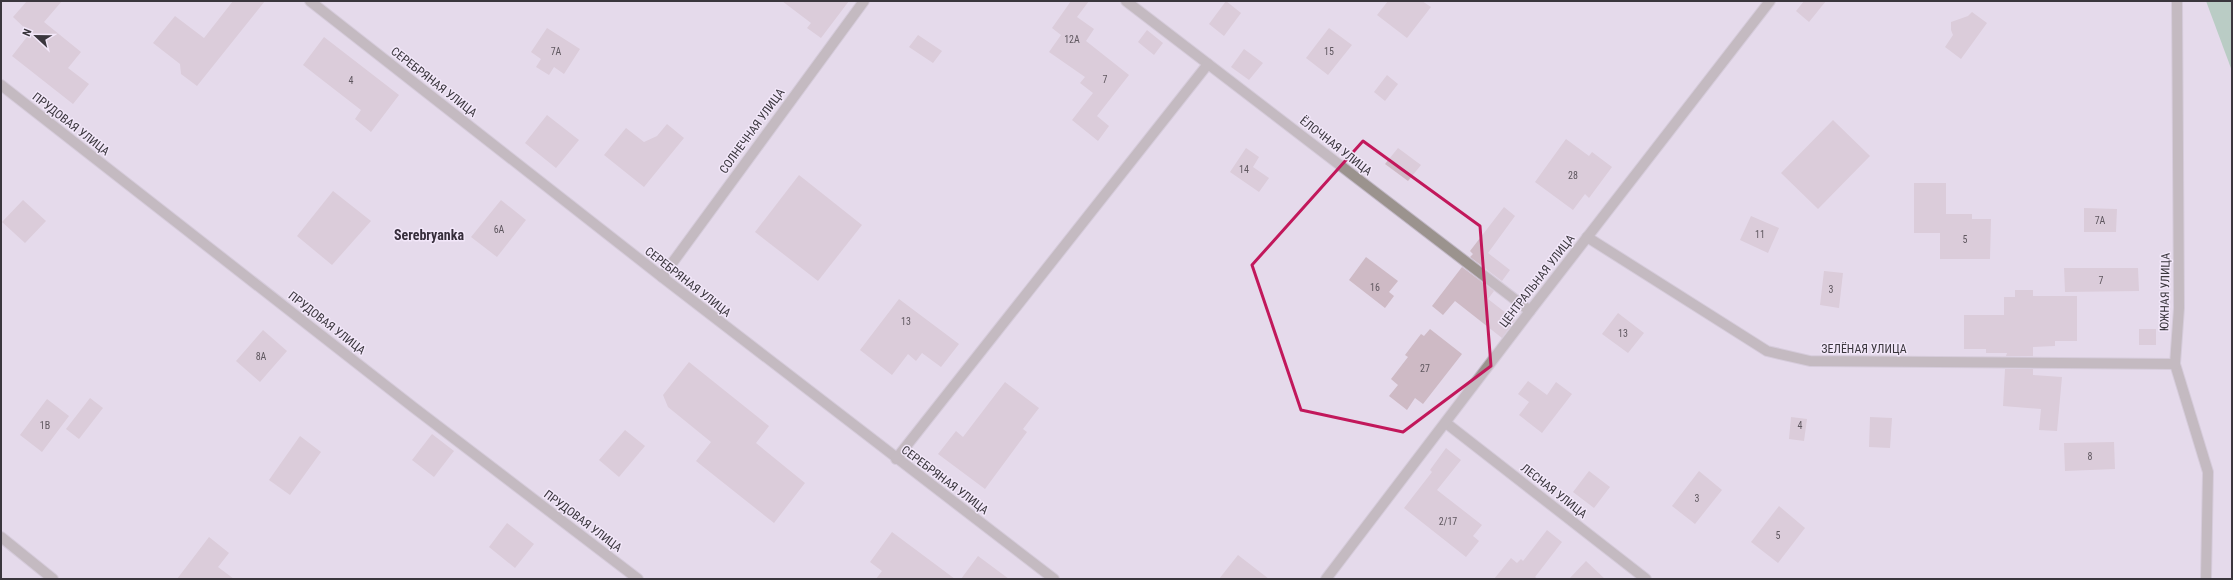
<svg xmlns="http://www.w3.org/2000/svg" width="2233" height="580" font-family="'Roboto Condensed',sans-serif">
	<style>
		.green { fill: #85bb98 }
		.building { fill: #cebac5 }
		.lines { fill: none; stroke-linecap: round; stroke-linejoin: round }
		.minor-casing { stroke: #c3b9c8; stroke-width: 12 }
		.minor { stroke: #9b938e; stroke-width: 10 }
		.marked { fill: none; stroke: #c2185b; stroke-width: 3; stroke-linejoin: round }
		.labels { text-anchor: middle; stroke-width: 3; stroke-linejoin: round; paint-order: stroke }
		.number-label { font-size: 10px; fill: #5f575f }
		.street-label { font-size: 12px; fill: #3a363d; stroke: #f2e7f9 }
		.quarter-label { font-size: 14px; font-weight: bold; fill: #362d3b; stroke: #f2e7f9 }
	</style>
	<rect width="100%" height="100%" fill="#e5daeb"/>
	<!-- green -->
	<path class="green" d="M2206,1H2232V71Z"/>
	<!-- building -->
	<g class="building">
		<path d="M27,1H62L44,22L81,52L68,68L89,84L73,104L12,56L30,33L13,17Z"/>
		<path d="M233,1H265L197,86L181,74L180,64L153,43L175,16L204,38Z"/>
		<path d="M782,1H849L821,38L807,28L811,23Z"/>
		<path d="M1071,1H1089L1077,17L1094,29L1086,41L1129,75L1097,116L1109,126L1098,141L1072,120L1093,93L1080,83L1085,77L1049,52L1061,35L1052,28Z"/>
		<path d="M1226,1L1241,13L1224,36L1209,24Z"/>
		<path d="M1388,1H1422L1431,7L1407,38L1377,15Z"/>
		<path d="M1804,1H1826L1809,22L1796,11Z"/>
		<path d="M1972,12L1987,23L1961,59L1945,47L1953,35L1951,30V22L1968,16Z"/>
		<path d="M547,28L580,49L564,74L554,67L549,75L536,67L541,59L531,52Z"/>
		<path d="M1329,28L1352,45L1328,75L1306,58Z"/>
		<path d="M1147,30L1163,43L1154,55L1138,42Z"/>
		<path d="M918,35L942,51L933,63L909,47Z"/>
		<path d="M324,37L399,95L371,132L355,119L361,110L303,65Z"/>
		<path d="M1244,49L1263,63L1249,80L1231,67Z"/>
		<path d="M1387,75L1398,84L1385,101L1374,92Z"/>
		<path d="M547,115L579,140L556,168L525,143Z"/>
		<path d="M1833,120L1870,156L1818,209L1781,173Z"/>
		<path d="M667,124L684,138L644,187L604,155L626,128L644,142L657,136Z"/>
		<path d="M1566,139L1589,156L1592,152L1612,167L1589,198L1585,194L1573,210L1535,182Z"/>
		<path d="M1246,148L1259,157L1253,167L1269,178L1259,192L1230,172Z"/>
		<path d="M1398,148L1421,165L1408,181L1385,164Z"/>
		<path d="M799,175L862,225L818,281L755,232Z"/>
		<path d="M1914,183H1946V214H1972V219H1991L1990,259H1940V233H1914Z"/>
		<path d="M333,191L371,221L332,265L297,236Z"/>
		<path d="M23,200L46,221L25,243L2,222Z"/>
		<path d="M501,200L526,220L497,257L471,237Z"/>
		<path d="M1504,207L1515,216L1488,253L1510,270L1502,281L1470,257L1473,254L1470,251Z"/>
		<path d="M2084,208L2117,209L2116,232H2084Z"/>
		<path d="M1751,216L1779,228L1768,253L1740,240Z"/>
		<path d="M1366,257L1398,281L1389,292L1394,296L1385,308L1349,280Z"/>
		<path d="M1462,267L1494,291L1488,299L1515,320L1502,338L1455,301L1443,315L1432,306Z"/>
		<path d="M2064,268H2138L2139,291L2065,292Z"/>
		<path d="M1824,271L1843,273L1839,308L1820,305Z"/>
		<path d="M2015,290H2033V296H2077V341H2055V346L2033,347V356H2006L2007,353H1986V349H1964V315H2004V297H2015Z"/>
		<path d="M899,299L959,344L941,367L922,353L916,361L908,354L892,375L860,350Z"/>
		<path d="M1618,313L1644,333L1628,353L1602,334Z"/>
		<path d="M1430,329L1462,354L1423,404L1415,398L1407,410L1389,396L1398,385L1391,379L1408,357L1405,355L1421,334L1424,336Z"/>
		<rect x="2139" y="329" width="17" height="16"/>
		<path d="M263,330L287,351L260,382L236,361Z"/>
		<path d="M689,362L769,426L756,443L805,483L774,523L696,461L711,442L668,407L663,395Z"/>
		<path d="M2005,369H2033V375L2062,377L2057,431L2039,430L2041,409L2003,406Z"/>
		<path d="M1528,381L1547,395L1556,382L1572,394L1542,433L1519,415L1529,402L1518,394Z"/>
		<path d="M1005,382L1039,408L1023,429L1027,432L985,489L938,454L956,431L963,437Z"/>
		<path d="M90,398L103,408L79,439L66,429Z"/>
		<path d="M47,399L69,416L42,452L20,435Z"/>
		<path d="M1791,417L1807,419L1804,441L1789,439Z"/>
		<path d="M1870,417L1892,418L1890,448L1869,447Z"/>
		<path d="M625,430L645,446L619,477L599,460Z"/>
		<path d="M432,434L454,451L434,477L412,460Z"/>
		<path d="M300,436L321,452L290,495L269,480Z"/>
		<path d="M2114,442L2115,469L2065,471L2064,443Z"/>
		<path d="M1446,448L1461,460L1437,490L1482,525L1473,536L1479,541L1466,557L1404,508L1432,472L1430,470Z"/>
		<path d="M1589,471L1610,487L1594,508L1573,492Z"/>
		<path d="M1699,471L1722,490L1695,524L1672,506Z"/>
		<path d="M1779,506L1805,528L1778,563L1751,542Z"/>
		<path d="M507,523L534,544L515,568L489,547Z"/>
		<path d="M1547,530L1562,542L1535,577L1538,579H1494L1511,558L1517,563L1521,559L1523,561Z"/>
		<path d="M892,532L955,579H876L882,571L870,562Z"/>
		<path d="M209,537L229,553L218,567L234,579H177Z"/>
		<path d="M1238,555L1269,579H1219Z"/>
		<path d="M978,556L1009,579H961Z"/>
		<path d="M1586,561L1605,579H1569Z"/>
	</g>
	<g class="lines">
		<defs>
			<g id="minor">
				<path d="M310,1L662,277L1054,579"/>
				<path d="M1126,1L1530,311"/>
				<path d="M2177,1L2179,308L2175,364L2208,472L2206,579"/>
				<path d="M1,85L413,407L638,579"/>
				<path d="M1587,237L1767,351L1810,361L2175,364"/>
				<path d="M662,277L864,1"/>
				<path d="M1446,423L1646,579"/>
				<path d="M896,459L1208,64"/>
				<path d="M1,537L53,579"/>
				<path d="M1326,579L1530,311L1770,1"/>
			</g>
		</defs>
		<!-- minor casing -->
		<use href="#minor" class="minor-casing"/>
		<!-- minor -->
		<use href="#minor" class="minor"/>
	</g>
	<!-- marked area -->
	<path d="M0 0H2233V580H0ZM1363,141L1480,226L1491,366L1403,432L1301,410L1252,265Z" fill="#e5daeb" fill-opacity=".55" fill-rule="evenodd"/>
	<path class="marked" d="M1363,141L1480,226L1491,366L1403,432L1301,410L1252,265Z"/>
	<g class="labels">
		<!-- number labels -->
		<g class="number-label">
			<text x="1072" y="43">12А</text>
			<text x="556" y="55">7А</text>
			<text x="1329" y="55">15</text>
			<text x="1105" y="83">7</text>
			<text x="351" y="84">4</text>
			<text x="1244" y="173">14</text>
			<text x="1573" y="179">28</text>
			<text x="2100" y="224">7А</text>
			<text x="499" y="233">6А</text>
			<text x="1760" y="238">11</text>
			<text x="1965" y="243">5</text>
			<text x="2101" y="284">7</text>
			<text x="1375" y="291">16</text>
			<text x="1831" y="293">3</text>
			<text x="906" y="325">13</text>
			<text x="1623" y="337">13</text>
			<text x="261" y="360">8А</text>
			<text x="1425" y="372">27</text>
			<text x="45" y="429">1В</text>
			<text x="1800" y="429">4</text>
			<text x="2090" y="460">8</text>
			<text x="1697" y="502">3</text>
			<text x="1448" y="525">2/17</text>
			<text x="1778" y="539">5</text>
		</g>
		<!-- street labels -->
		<g class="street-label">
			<text transform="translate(434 82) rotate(38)" y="4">СЕРЕБРЯНАЯ УЛИЦА</text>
			<text transform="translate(71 124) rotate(38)" y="4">ПРУДОВАЯ УЛИЦА</text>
			<text transform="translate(752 131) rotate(-54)" y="4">СОЛНЕЧНАЯ УЛИЦА</text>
			<text transform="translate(1336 146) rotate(38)" y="4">ЁЛОЧНАЯ УЛИЦА</text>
			<text transform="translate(1537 281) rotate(-52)" y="4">ЦЕНТРАЛЬНАЯ УЛИЦА</text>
			<text transform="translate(688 282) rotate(38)" y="4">СЕРЕБРЯНАЯ УЛИЦА</text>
			<text transform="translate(2165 292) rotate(-89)" y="4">ЮЖНАЯ УЛИЦА</text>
			<text transform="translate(327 323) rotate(38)" y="4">ПРУДОВАЯ УЛИЦА</text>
			<text x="1864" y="353">ЗЕЛЁНАЯ УЛИЦА</text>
			<text transform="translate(945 480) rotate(37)" y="4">СЕРЕБРЯНАЯ УЛИЦА</text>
			<text transform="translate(1554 491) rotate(38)" y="4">ЛЕСНАЯ УЛИЦА</text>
			<text transform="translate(583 521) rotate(37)" y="4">ПРУДОВАЯ УЛИЦА</text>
		</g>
		<!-- quarter labels -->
		<g class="quarter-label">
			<text x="429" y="240">Serebryanka</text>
		</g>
	</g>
	<!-- border -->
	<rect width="2233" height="580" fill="none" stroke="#3a363d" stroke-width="4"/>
	<!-- north arrow -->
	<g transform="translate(36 36) rotate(292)" stroke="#f2e7f9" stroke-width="3" paint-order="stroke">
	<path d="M0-3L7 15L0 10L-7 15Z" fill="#3a363d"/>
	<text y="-6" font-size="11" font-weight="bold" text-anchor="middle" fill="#3a363d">N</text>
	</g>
</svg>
